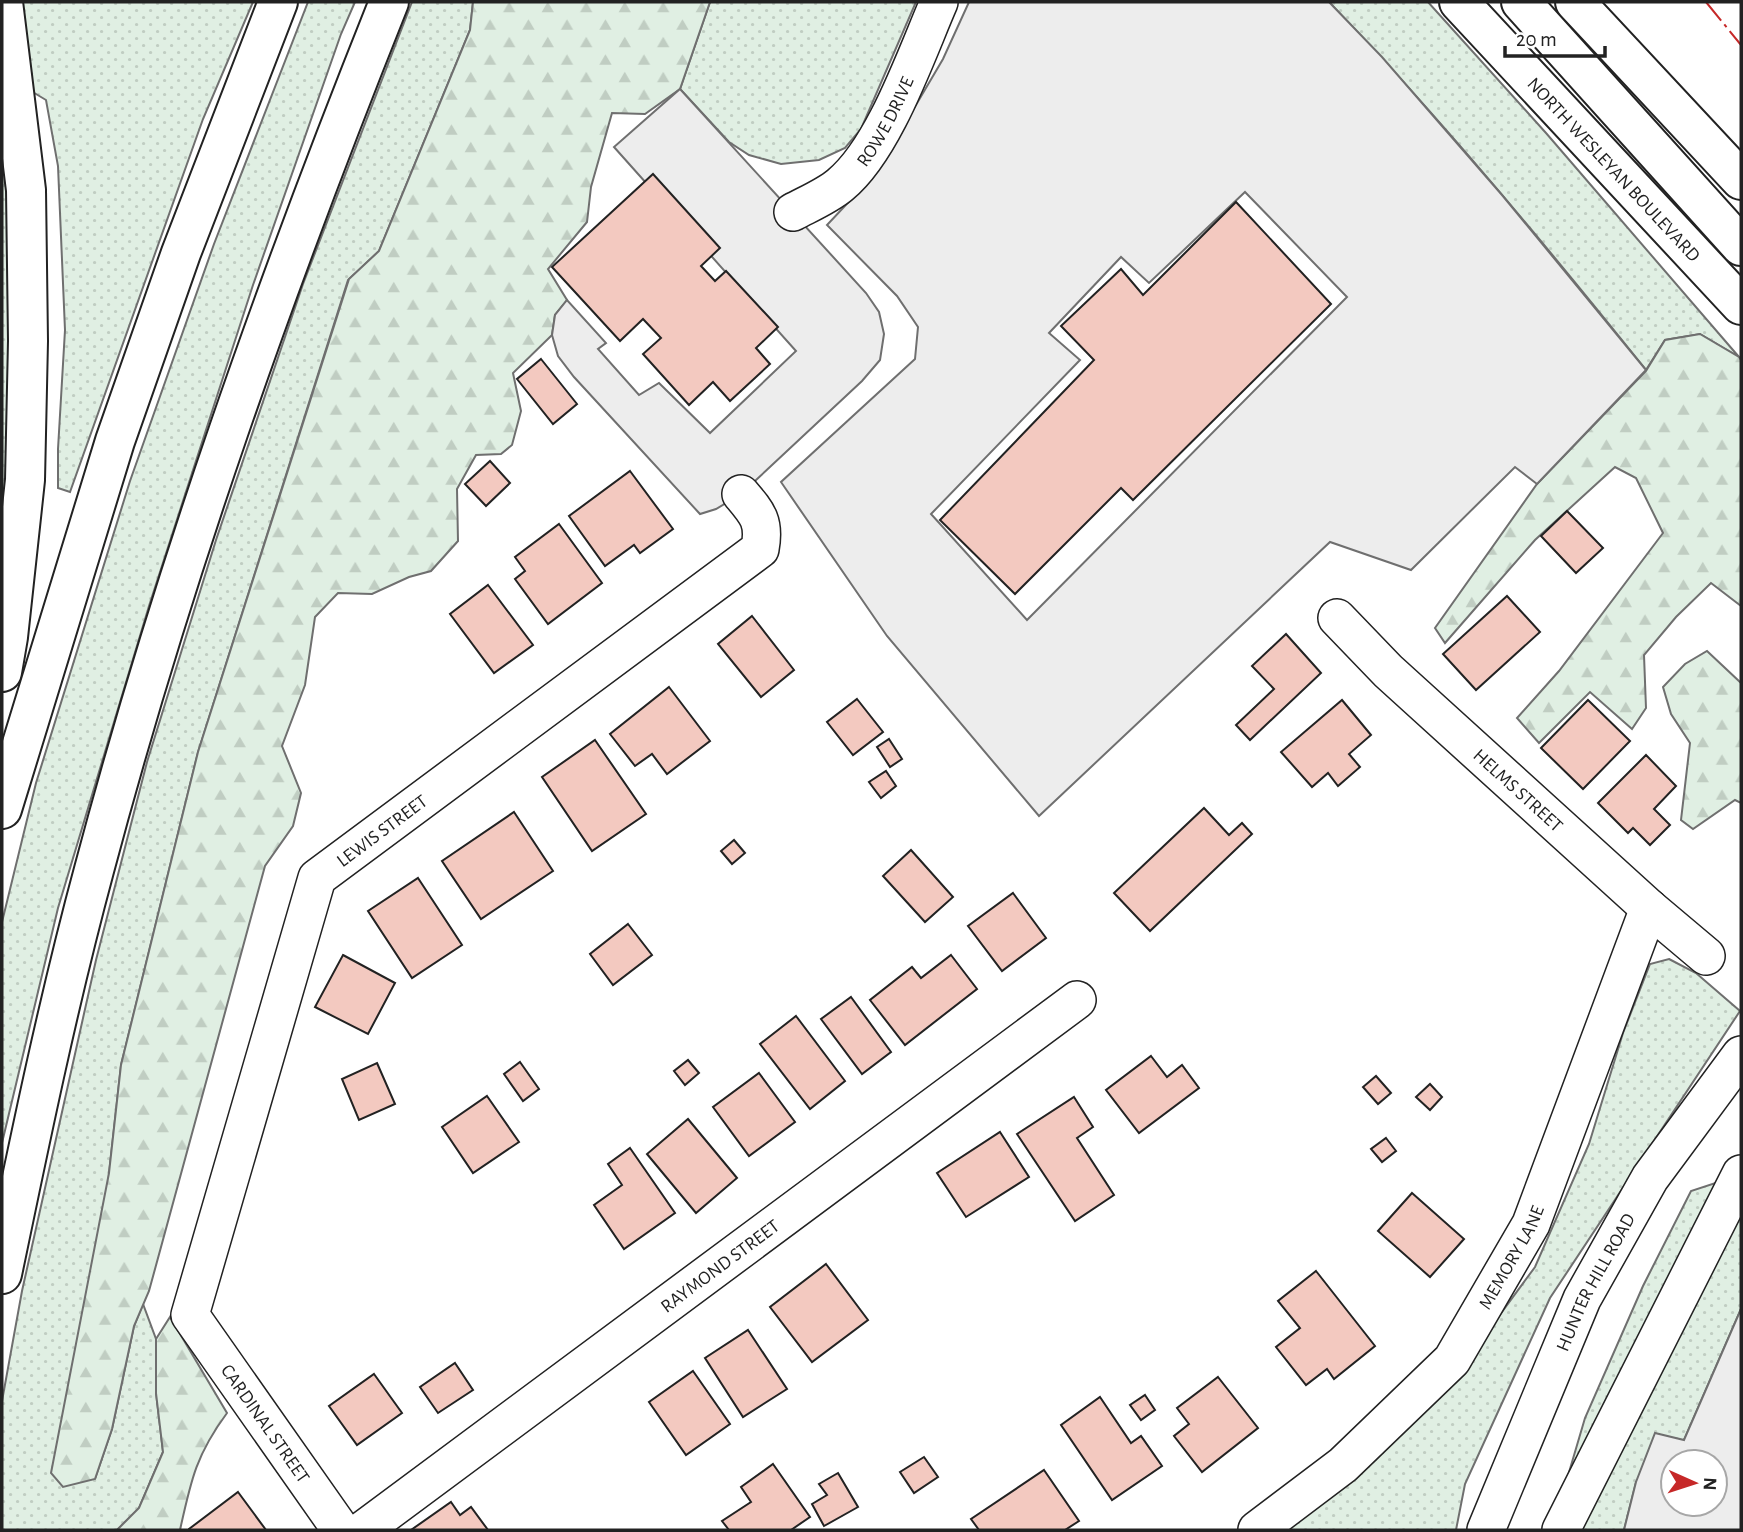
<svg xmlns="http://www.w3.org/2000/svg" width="1743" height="1532" font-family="'Alegreya Sans',sans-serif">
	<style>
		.green { fill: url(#green-dots); stroke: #6f6f6f; stroke-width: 2 }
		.forest { fill: url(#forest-firs); stroke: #6f6f6f; stroke-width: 2 }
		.parking { fill: #ededed; stroke: #6f6f6f; stroke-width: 2; fill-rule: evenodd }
		.building { fill: #f3c9c0; stroke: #222; stroke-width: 2 }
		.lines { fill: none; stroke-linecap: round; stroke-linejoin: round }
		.minor-casing { stroke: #222; stroke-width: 40 }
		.highway-casing { stroke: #222; stroke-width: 42 }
		.minor { stroke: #fff; stroke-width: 37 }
		.highway { stroke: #fff; stroke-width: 38 }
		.power { stroke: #c62828; stroke-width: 2; stroke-dasharray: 24 5 3.5 5; stroke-linecap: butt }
		.labels { text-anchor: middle; stroke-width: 5; stroke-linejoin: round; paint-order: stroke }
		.street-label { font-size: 19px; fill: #222; stroke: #fff }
	</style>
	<defs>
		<pattern id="green-dots" width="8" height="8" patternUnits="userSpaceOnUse" patternTransform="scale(1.75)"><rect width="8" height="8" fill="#e0efe3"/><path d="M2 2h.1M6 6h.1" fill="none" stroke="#c0cdc2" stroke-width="1.8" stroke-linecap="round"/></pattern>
		<pattern id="forest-firs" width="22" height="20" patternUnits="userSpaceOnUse" patternTransform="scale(1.75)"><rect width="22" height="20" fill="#e0efe3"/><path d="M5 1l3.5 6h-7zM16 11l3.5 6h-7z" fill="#c0cdc2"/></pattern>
	</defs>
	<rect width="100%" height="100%" fill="#fff"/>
	<!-- green -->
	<g class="green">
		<path d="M18,2H253L203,119L70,492L58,488V449L65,330L58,166L46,100L31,91Z"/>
		<path d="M308,2H355L341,34L253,285L149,606L58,908L2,1143V922L36,783L130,481L214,244Z"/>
		<path d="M412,2H473L470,30L379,251L348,280L198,752L121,1065L109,1173L95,1479L112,1429L134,1326L143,1304L156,1339V1393L163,1452L139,1508L117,1530H2V1401L22,1291L96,960L147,762L216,540L303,284Z"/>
		<path d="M710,2H916L861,129L845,148L819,160L781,164L749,155L729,142L680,89Z"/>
		<path d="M1329,2H1428L1546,133L1739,357L1700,334L1665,340L1646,370C1545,244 1441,119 1329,2Z"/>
		<path d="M2,106L8,160L16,396L2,556Z"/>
		<path d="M1669,959L1696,973L1740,1011L1550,1298L1465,1484L1456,1530H1284L1448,1385L1535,1267L1589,1144L1623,1033L1650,964Z"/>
		<path d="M1741,1169V1309L1684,1440L1636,1482L1624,1530H1552L1585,1418L1643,1286L1691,1191L1740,1175Z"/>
	</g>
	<!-- forest -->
	<g class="forest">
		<path d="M473,2H710L680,89L645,114L612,113L591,187L587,222L548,269L567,300L555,315L552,335L513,373L521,411L512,445L501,454L476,455L457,489L458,541L431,571L409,577L372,594L338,593L315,617L305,685L282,746L301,793L293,826L265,866L149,1291L134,1326L112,1429L95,1479L63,1487L51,1473L109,1173L121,1065L198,752L349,279L379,251L470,30Z"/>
		<path d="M1700,334L1739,357L1741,360V606L1711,583L1676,617L1644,655L1646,708L1632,729L1590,692L1539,743L1517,718L1559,671L1663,533L1636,478L1615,467L1535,540L1445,643L1435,628L1537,484L1646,371L1665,340Z"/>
		<path d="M1707,651L1741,683V803L1735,800L1693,829L1681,820L1690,743L1671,714L1663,687L1685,664Z"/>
		<path d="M170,1317L227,1413C196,1455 191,1480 180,1530H117L139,1508L163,1452L156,1393V1339Z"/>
	</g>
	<!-- parking -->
	<g class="parking">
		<path d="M969,2H1329L1382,57L1502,195L1646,370L1537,484L1515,467L1411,570L1330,542L1039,816L887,636L781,482L915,359L918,327L897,296L827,225L876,173L943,59ZM1245,192L1347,297L1027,620L931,514L1080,360L1049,333L1121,257L1149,283Z"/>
		<path d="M680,89L866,293L879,312L884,334L880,360L862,381L741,494L716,509L700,514L574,377L558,356L552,335L555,315L567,300L606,343L598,349L639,395L659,383L710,433L796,351L614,147Z"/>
		<path d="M1741,1309V1530H1624L1636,1482L1655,1433L1684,1440ZM1673,1462H1715V1504H1673Z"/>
	</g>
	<!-- building -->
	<g class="building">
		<path d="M653,174L720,248L701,266L715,281L726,271L778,327L756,348L770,364L730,401L713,382L689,405L643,354L661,338L643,319L620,341L552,267Z"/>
		<path d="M1236,202L1331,304L1133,500L1121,488L1015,594L940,520L1094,360L1061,326L1121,269L1143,295Z"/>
		<path d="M541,359L577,404L553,424L517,379Z"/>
		<path d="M490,461L510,483L486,506L465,484Z"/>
		<path d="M630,471L673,529L640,553L634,545L605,566L569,516Z"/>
		<path d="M1567,511L1603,548L1576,573L1541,536Z"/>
		<path d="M559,524L602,583L548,624L515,579L525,571L515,557Z"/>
		<path d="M488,585L533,645L494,673L450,614Z"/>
		<path d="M1507,596L1540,632L1476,690L1443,654Z"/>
		<path d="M752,616L794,670L761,697L718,644Z"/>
		<path d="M1286,634L1321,673L1250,740L1236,725L1274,689L1252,666Z"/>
		<path d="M669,687L710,741L667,774L652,754L635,766L610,734Z"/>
		<path d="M857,699L883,732L853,755L827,722Z"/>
		<path d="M1342,700L1371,735L1349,754L1360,767L1338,786L1328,773L1312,787L1281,752Z"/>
		<path d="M1588,700L1630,741L1583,789L1541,748Z"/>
		<path d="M889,739L902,759L890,767L877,747Z"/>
		<path d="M595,740L646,814L592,851L542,777Z"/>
		<path d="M1646,755L1676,786L1654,809L1670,825L1650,845L1633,828L1628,833L1598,803Z"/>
		<path d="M886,771L896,786L881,798L869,782Z"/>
		<path d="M1204,808L1229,835L1242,823L1252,834L1150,931L1114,893Z"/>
		<path d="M514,812L553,871L481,919L442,861Z"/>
		<path d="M734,840L745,853L732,864L721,851Z"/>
		<path d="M911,850L953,897L925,922L883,876Z"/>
		<path d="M418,878L462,945L412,978L368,911Z"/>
		<path d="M1013,893L1046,938L1002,971L968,926Z"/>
		<path d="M628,924L652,955L613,985L590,954Z"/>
		<path d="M343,955L395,983L368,1034L315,1007Z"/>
		<path d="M951,955L977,989L905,1045L870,1000L912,967L921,978Z"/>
		<path d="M851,997L891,1052L862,1074L821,1019Z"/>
		<path d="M796,1016L845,1081L810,1109L760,1044Z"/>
		<path d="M1151,1056L1167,1077L1182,1065L1199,1088L1139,1133L1106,1090Z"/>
		<path d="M688,1060L699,1073L685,1085L674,1071Z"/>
		<path d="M520,1062L539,1089L523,1101L504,1074Z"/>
		<path d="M377,1063L395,1104L359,1120L342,1079Z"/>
		<path d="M759,1073L795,1122L749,1156L713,1107Z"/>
		<path d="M1376,1076L1391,1093L1378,1104L1363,1087Z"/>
		<path d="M1430,1084L1442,1097L1430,1110L1416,1097Z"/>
		<path d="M487,1096L519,1142L473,1173L442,1127Z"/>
		<path d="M1074,1097L1093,1127L1077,1138L1114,1195L1075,1221L1017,1134Z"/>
		<path d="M688,1119L737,1178L696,1213L647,1154Z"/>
		<path d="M1000,1132L1029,1177L966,1217L937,1173Z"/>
		<path d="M1386,1138L1396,1151L1382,1162L1371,1149Z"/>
		<path d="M630,1148L675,1213L624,1249L594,1205L622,1185L608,1164Z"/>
		<path d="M1412,1193L1464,1239L1430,1277L1378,1231Z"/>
		<path d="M826,1264L868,1320L812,1362L770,1307Z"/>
		<path d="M1316,1271L1375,1346L1334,1379L1327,1369L1306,1385L1276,1347L1300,1328L1278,1301Z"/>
		<path d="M748,1330L787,1389L743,1417L705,1358Z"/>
		<path d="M455,1363L473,1390L438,1413L420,1387Z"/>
		<path d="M693,1371L730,1424L686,1455L649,1402Z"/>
		<path d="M374,1374L402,1413L357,1445L329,1406Z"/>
		<path d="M1218,1377L1258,1428L1202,1472L1174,1436L1189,1424L1177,1408Z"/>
		<path d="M1145,1395L1155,1410L1141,1420L1130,1405Z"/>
		<path d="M1100,1397L1131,1443L1141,1436L1162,1466L1112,1500L1061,1425Z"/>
		<path d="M924,1457L938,1477L914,1493L900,1472Z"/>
		<path d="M773,1464L810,1517L791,1530H729L722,1521L751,1502L741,1487Z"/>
		<path d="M1044,1470L1079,1521L1065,1530H979L971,1519Z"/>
		<path d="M838,1473L858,1507L824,1526L812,1504L827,1495L819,1484Z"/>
		<path d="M238,1492L266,1530H189V1529Z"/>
		<path d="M451,1502L460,1515L471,1507L488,1530H411Z"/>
	</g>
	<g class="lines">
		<defs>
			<g id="minor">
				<path id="s1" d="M793,212C808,204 827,196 840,185C884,149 916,55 939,2"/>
				<path id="s2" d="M1337,618L1388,671L1649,908L1706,956"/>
				<path id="s3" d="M341,1530L190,1315L317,878L760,549C765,522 758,514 741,494"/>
				<path id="s4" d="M363,1530L1077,1000"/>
				<path id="s5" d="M1257,1530L1343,1465L1452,1360L1531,1224L1649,908"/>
				<path id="s6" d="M1486,1530L1582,1299L1650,1178L1741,1055"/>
				<path d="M1561,1530L1741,1174"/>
			</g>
			<g id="highway">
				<path id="s7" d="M1459,2L1741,305"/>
				<path d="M1521,2L1741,246"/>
				<path d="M1575,2L1741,180"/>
				<path d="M2,672L8,637L25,480L28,341L26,190L3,2"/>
				<path d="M2,809L115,441L181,253L278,2"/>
				<path d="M2,1274C30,1139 58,1003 94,870C173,573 275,287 389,2"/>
			</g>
		</defs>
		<!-- minor casing -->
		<use href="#minor" class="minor-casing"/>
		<!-- highway casing -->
		<use href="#highway" class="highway-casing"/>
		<!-- minor -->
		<use href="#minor" class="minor"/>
		<!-- highway -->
		<use href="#highway" class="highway"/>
		<!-- power -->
		<path class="power" d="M1706,2L1741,45"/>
	</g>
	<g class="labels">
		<!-- street labels -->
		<g class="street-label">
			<text dy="7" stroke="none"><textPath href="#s1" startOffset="133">ROWE DRIVE</textPath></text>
			<text dy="7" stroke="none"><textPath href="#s7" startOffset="228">NORTH WESLEYAN BOULEVARD</textPath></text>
			<text dy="7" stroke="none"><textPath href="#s2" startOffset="250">HELMS STREET</textPath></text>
			<text dy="7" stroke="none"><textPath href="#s3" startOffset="798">LEWIS STREET</textPath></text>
			<text dy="7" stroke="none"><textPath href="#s5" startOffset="378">MEMORY LANE</textPath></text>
			<text dy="7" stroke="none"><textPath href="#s4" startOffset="444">RAYMOND STREET</textPath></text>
			<text dy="7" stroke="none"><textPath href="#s6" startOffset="271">HUNTER HILL ROAD</textPath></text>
			<text transform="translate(266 1423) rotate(55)" y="7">CARDINAL STREET</text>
		</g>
	</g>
	<!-- border -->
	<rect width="1743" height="1532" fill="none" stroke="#222222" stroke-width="7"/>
	<!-- north arrow -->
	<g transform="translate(1694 1483) rotate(93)"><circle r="33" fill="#ffffff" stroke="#a7a7a7" stroke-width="2"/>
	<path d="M0-5L12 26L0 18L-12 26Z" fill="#c62828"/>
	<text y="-10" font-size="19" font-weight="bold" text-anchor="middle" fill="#222222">N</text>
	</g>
	<!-- scale -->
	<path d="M1505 46v10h100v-10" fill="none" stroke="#222222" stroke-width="3.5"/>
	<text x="1516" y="46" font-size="21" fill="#222222" stroke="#ffffff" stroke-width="5" paint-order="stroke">20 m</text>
</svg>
